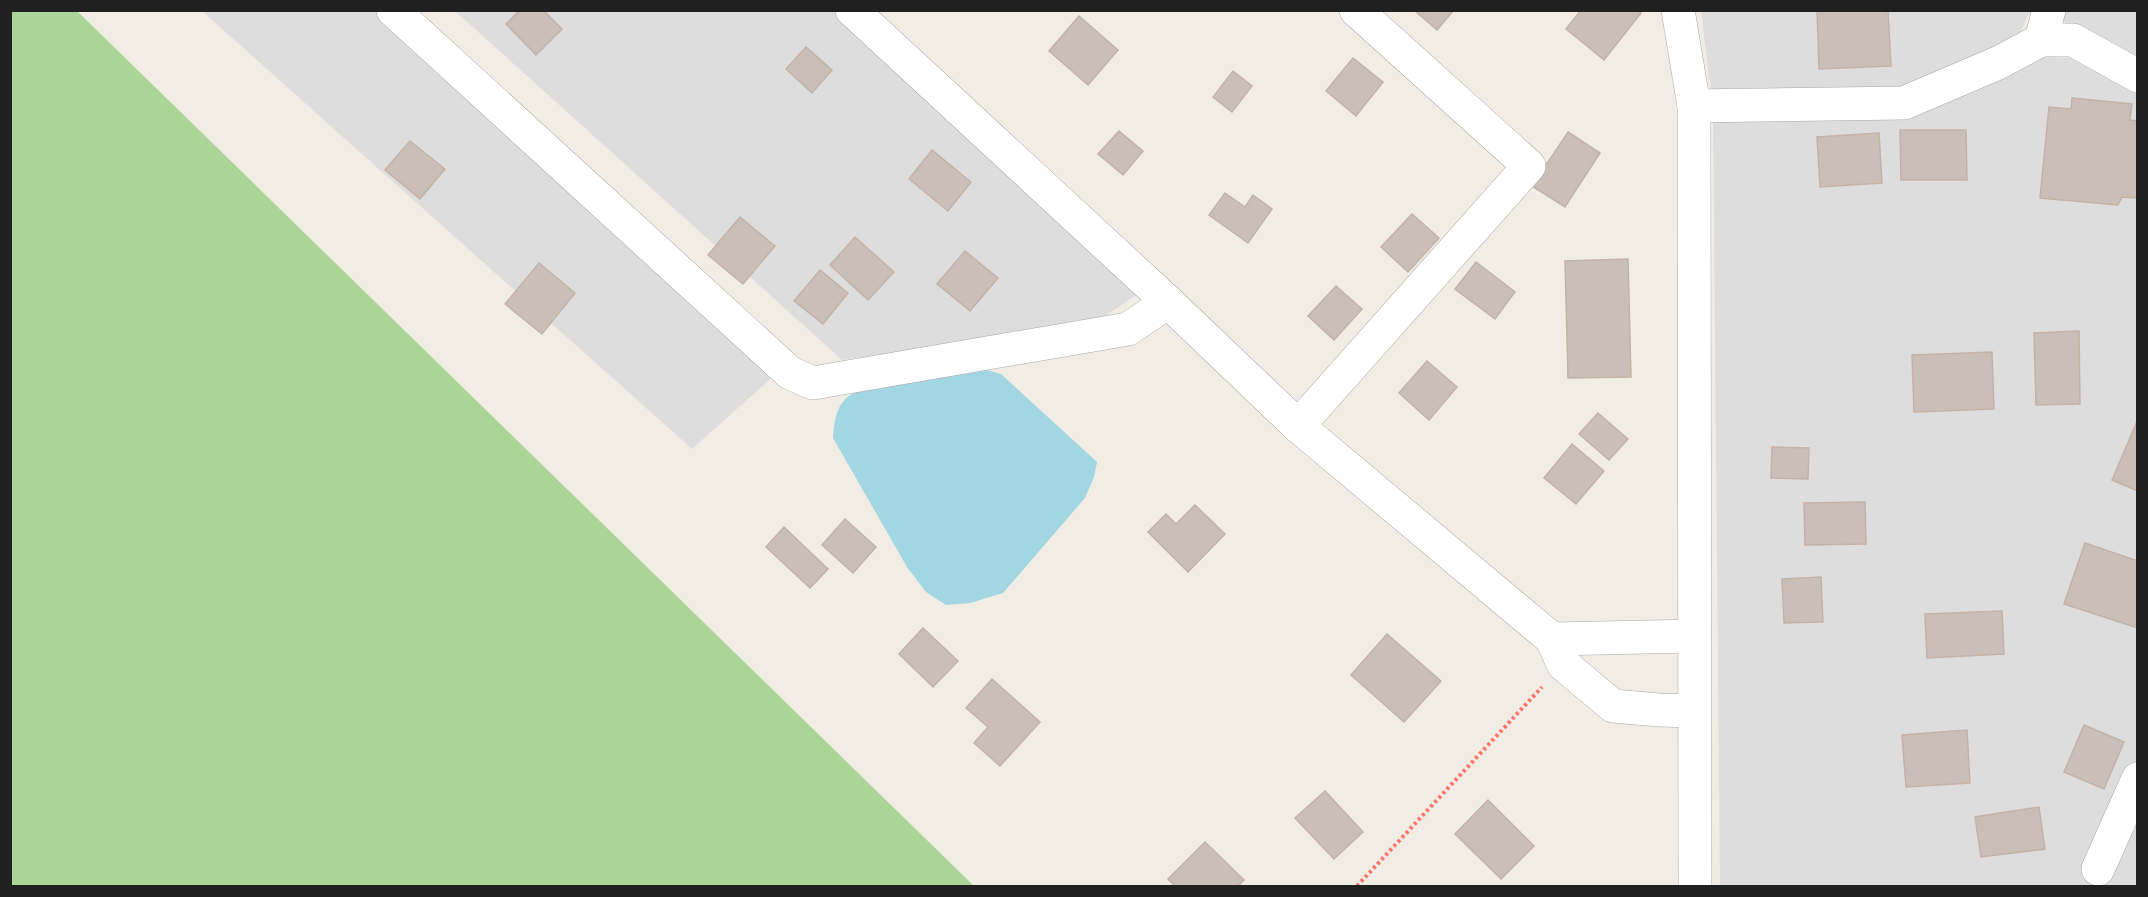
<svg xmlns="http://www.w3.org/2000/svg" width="2148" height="897" font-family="Commissioner,sans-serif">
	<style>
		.residential { fill: #dedddd }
		.forest { fill: #abd497 }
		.water { fill: #a2d6e2 }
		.building { fill: #cabfb8; stroke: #c4b2a6; stroke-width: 1.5 }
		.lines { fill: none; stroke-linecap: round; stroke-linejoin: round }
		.minor-casing { stroke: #a7a7a7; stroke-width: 34 }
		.path { stroke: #ff7369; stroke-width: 4; stroke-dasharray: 3 3; stroke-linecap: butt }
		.minor { stroke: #fff; stroke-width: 33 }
	</style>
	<rect width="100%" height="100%" fill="#f1ede5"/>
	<!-- residential -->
	<g class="residential">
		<path d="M202,11H378L776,374L692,449Z"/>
		<path d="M455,11H846L1141,292L1096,322L842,360Z"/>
		<path d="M1701,11H2030L2018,38L1910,88L1711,92Z"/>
		<path d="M2044,11H2137V60Z"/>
		<path d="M2032,56L2084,59L2137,90V886H1720L1713,119L1919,113Z"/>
	</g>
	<!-- forest -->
	<path class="forest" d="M10,11H77L974,886H11Z"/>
	<!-- water -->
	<path class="water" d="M979,368L1001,374L1097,462L1094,477L1085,498L1003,593L970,603L946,605L926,592L907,567L833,438C834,423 836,405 849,396C876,377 945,373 979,368Z"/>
	<!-- building -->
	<g class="building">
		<path d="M520,10H543L562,29L536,55L506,24Z"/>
		<path d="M1414,10H1454L1437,30Z"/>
		<path d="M1581,10H1638L1641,13L1604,60L1566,29Z"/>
		<path d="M1817,10H1888L1891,66L1819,69Z"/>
		<path d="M1079,16L1118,50L1088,85L1049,51Z"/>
		<path d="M806,47L832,70L812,93L786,69Z"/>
		<path d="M1353,58L1383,82L1356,116L1326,91Z"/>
		<path d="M1233,71L1252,86L1232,112L1213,97Z"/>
		<path d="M2072,98L2132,104L2130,120L2138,121V198L2122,197L2118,205L2040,198L2049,107L2071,109Z"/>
		<path d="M1900,130H1966L1967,180H1901Z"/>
		<path d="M1119,131L1143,151L1123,175L1098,154Z"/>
		<path d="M1568,132L1600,153L1565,207L1532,186Z"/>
		<path d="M1879,133L1882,183L1820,187L1817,137Z"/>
		<path d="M410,141L445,169L420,199L385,170Z"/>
		<path d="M932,150L971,182L948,211L909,179Z"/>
		<path d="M1225,193L1245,207L1253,195L1272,209L1248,243L1209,215Z"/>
		<path d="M1412,214L1439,238L1408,272L1381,247Z"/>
		<path d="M740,217L775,246L743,284L708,255Z"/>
		<path d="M855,237L894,272L868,300L830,265Z"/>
		<path d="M965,251L998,278L970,311L937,284Z"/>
		<path d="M1628,259L1631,377L1568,378L1565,261Z"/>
		<path d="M1476,262L1515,292L1495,319L1455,289Z"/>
		<path d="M539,263L575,293L542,334L505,304Z"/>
		<path d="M820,270L848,293L823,324L794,301Z"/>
		<path d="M1336,286L1362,309L1334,340L1308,316Z"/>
		<path d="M2079,331L2080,404L2036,405L2034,333Z"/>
		<path d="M1992,352L1994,409L1914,412L1912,355Z"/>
		<path d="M1427,361L1457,387L1429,420L1399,393Z"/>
		<path d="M1598,413L1628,439L1609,460L1579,434Z"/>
		<path d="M2138,419V491L2112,480Z"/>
		<path d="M1572,444L1604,471L1576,504L1544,478Z"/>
		<path d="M1772,447L1809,448L1808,479L1771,478Z"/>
		<path d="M1865,502L1866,544L1805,545L1804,503Z"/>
		<path d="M1195,505L1225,534L1188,572L1148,532L1166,514L1176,524Z"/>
		<path d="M845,519L876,547L853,573L822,545Z"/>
		<path d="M784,527L828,569L810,588L766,547Z"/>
		<path d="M2085,543L2138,561V619L2135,627L2064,604Z"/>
		<path d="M1821,577L1823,622L1784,623L1782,579Z"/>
		<path d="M2002,611L2004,654L1927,658L1925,614Z"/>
		<path d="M923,628L958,661L933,687L899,654Z"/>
		<path d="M1387,634L1441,681L1404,722L1351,675Z"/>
		<path d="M992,679L1040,722L1000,766L974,743L988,727L966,708Z"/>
		<path d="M2084,725L2124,742L2104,789L2064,772Z"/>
		<path d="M1967,730L1970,783L1906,787L1902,735Z"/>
		<path d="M1325,791L1363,832L1334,859L1295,818Z"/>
		<path d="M1488,800L1534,846L1501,879L1455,834Z"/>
		<path d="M2039,807L2045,849L1981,857L1975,817Z"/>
		<path d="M1205,842L1244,880L1238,886H1175L1168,879Z"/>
	</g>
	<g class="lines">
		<defs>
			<g id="minor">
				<path d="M393,10L790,373L813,383L1128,329L1168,302"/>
				<path d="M852,10L1168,302L1298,426L1552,639L1694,636"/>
				<path d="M1678,10L1694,106L1695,886"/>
				<path d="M2041,40L2049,10"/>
				<path d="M1694,106L1904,103L1998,63L2041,40H2073L2138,76"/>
				<path d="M1298,426L1529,166L1356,10"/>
				<path d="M1552,639L1563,664L1613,706L1659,710L1694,711"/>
				<path d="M2098,869L2138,779"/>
			</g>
		</defs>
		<!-- minor casing -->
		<use href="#minor" class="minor-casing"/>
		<!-- path -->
		<path class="path" d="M1357,886L1542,687"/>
		<!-- minor -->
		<use href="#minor" class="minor"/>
	</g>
	<!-- border -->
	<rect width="2148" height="897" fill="none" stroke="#202020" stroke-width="24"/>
</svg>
